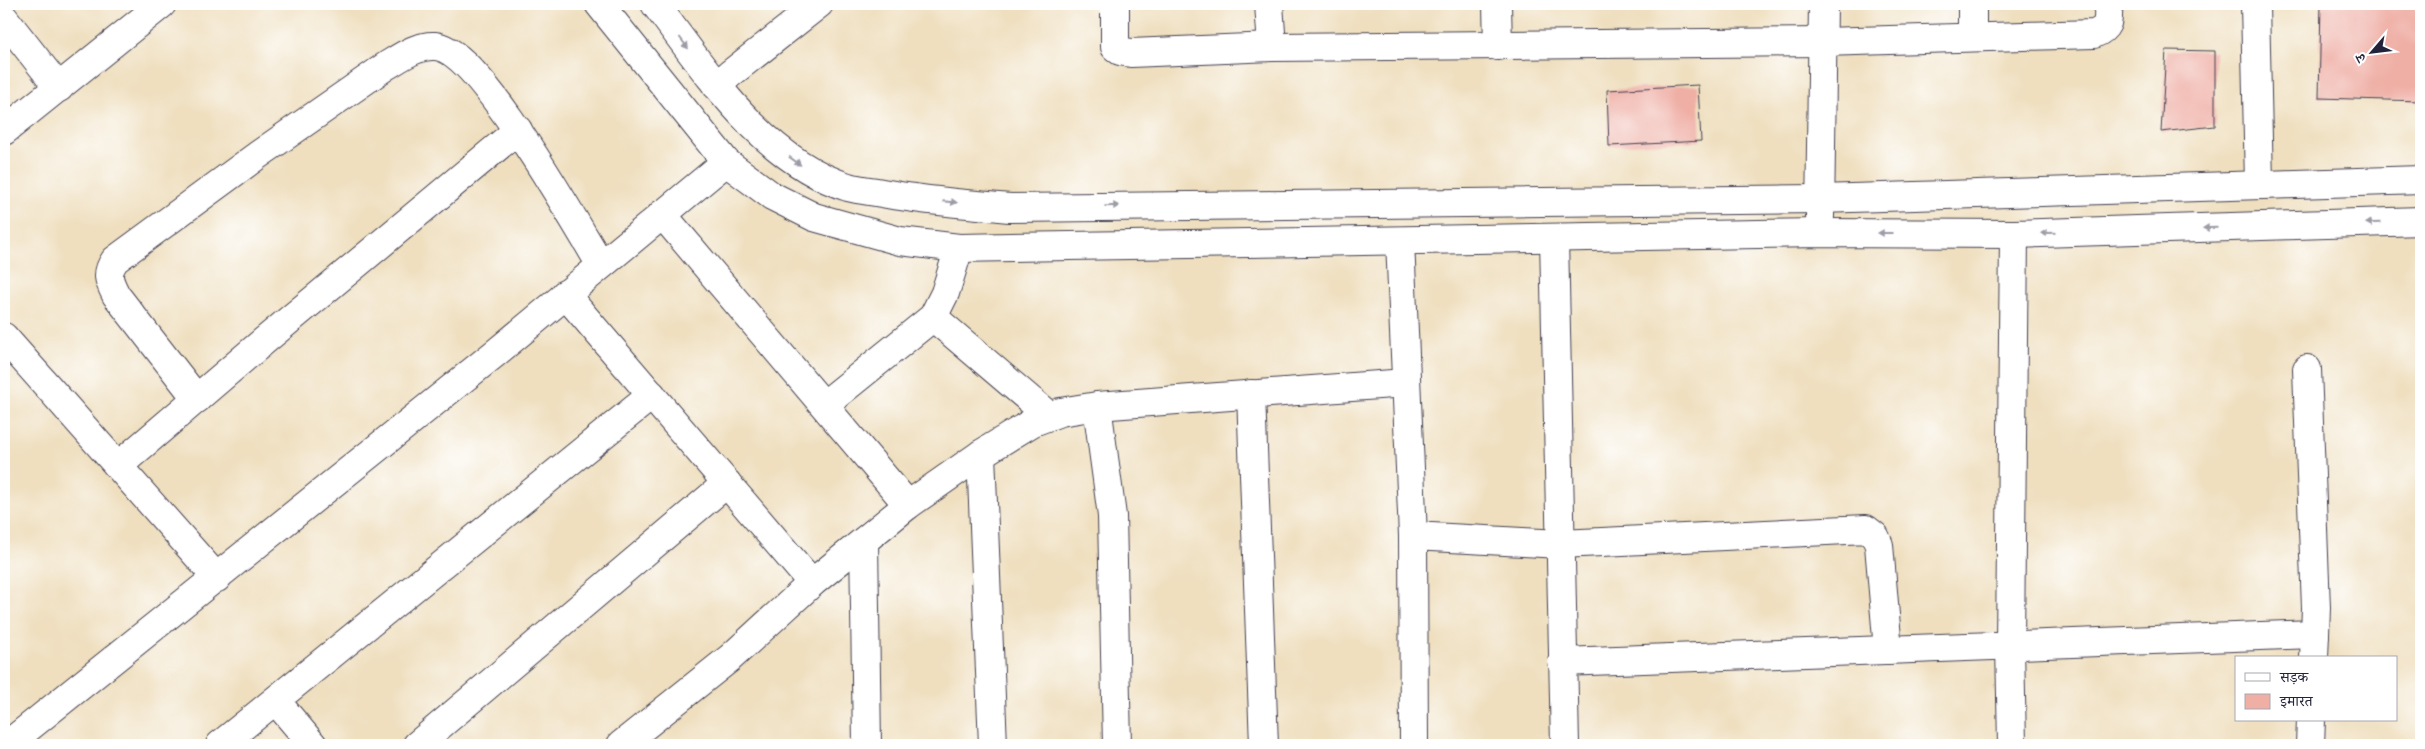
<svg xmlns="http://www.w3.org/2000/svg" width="2425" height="749" font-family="Vollkorn,'Noto Serif Devanagari',serif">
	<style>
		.building { fill: #efafa5 }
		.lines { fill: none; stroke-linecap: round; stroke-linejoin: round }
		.street-casing { stroke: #413e4f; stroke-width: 30 }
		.street { stroke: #fff; stroke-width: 28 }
		.oneway { fill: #9c9ca7 }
	</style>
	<rect width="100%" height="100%" fill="#fff"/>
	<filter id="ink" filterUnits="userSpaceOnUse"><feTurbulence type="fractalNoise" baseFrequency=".02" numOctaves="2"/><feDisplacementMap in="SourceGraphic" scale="10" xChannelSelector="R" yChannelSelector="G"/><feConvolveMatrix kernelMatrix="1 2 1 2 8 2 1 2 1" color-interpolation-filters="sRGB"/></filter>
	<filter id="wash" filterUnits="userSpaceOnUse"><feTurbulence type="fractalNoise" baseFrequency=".0096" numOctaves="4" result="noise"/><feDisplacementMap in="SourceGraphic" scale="20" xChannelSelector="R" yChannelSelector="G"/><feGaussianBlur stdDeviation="1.12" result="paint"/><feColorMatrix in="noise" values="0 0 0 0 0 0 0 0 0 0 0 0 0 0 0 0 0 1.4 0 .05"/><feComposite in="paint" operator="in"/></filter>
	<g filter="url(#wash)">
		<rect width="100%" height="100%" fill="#efdfbf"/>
		<g id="blocks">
			<!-- building -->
			<g class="building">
				<path d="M2321,4H2421V101L2319,98Z"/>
				<path d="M2166,50L2215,51V126L2161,132Z"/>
				<path d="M1698,85L1701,141L1609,146L1607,90Z"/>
			</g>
		</g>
	</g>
	<g filter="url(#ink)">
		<use href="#blocks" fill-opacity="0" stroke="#413e4f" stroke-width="1"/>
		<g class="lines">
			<defs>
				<g id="street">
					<path d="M599,4L726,162L772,196L814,217L900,241L959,248L1820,233L2014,234L2421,221"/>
					<path d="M655,4C706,71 763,161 848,187C859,190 871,191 882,193C924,201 968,204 1011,208L1820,199L2421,180"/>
					<path d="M1115,4V47L1120,51L1131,53L1272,47L1823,42L2094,34C2111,27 2108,19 2108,4"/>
					<path d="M1269,4L1272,47"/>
					<path d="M1497,4L1498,46"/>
					<path d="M2255,4L2259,184"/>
					<path d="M4,18L59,88"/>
					<path d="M1972,37V4"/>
					<path d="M716,85L819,4"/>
					<path d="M4,131L162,4"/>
					<path d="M662,214L908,505"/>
					<path d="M1820,217L1823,4"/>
					<path d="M1554,238L1565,745"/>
					<path d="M1400,241L1413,536L1414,745"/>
					<path d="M565,294L812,583"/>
					<path d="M933,317L1049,416"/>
					<path d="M4,337L217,578"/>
					<path d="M2307,369L2316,608L2314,658"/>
					<path d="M1251,394L1264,745"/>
					<path d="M197,399L116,295C109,281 105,274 115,260L258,155L386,66C401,57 417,45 435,46C479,49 576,225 601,265"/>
					<path d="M824,405L933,317L945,293L959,248"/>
					<path d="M1097,406L1112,516L1117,745"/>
					<path d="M981,454L993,745"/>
					<path d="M118,466L264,341L518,130"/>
					<path d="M1413,536L1561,544L1866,529L1875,536L1879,545L1888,650"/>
					<path d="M864,541L867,745"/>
					<path d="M1562,662L2315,634"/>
					<path d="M276,701L313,745"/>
					<path d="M7,745L498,351L726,162"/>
					<path d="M220,745L652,395"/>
					<path d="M417,745L727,483"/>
					<path d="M621,745L730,658L812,583L908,505L981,454L1033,422L1060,412L1097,406L1406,383"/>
					<path d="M2012,745L2010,645L2014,234"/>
					<path d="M2310,745L2311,720"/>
				</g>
			</defs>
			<!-- street casing -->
			<use href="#street" class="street-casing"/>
			<!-- street -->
			<use href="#street" class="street"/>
		</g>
		<!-- one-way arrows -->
		<defs><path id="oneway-solid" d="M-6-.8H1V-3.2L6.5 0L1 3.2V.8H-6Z" transform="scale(1.25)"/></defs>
		<g class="oneway">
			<use href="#oneway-solid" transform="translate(684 43) rotate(53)"/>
			<use href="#oneway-solid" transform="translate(795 161) rotate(36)"/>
			<use href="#oneway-solid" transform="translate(950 202) rotate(5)"/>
			<use href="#oneway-solid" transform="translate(1112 206) rotate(-1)"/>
			<use href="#oneway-solid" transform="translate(2373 223) rotate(178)"/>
			<use href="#oneway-solid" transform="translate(2210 228) rotate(178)"/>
			<use href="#oneway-solid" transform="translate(1885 233) rotate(-180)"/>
			<use href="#oneway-solid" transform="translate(2048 233) rotate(178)"/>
		</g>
	</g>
	<!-- margin -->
	<rect width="2425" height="749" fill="none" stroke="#fff" stroke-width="20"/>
	<!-- legend -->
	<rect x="2235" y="656" width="162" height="65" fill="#ffffff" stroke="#a7a7b1"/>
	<rect x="2245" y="673" width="25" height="8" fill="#ffffff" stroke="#a7a7b1"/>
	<text x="2280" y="682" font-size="15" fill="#22223b">सड़क</text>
	<rect x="2245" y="694" width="25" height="15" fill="#efafa5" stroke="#a7a7b1"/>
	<text x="2280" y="706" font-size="15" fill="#22223b">इमारत</text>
	<!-- north arrow -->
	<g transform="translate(2372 52) rotate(242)" stroke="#ffffff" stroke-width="4" paint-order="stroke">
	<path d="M0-4L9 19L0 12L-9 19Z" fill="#22223b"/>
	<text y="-8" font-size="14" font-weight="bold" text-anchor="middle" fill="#22223b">उ</text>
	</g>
</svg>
